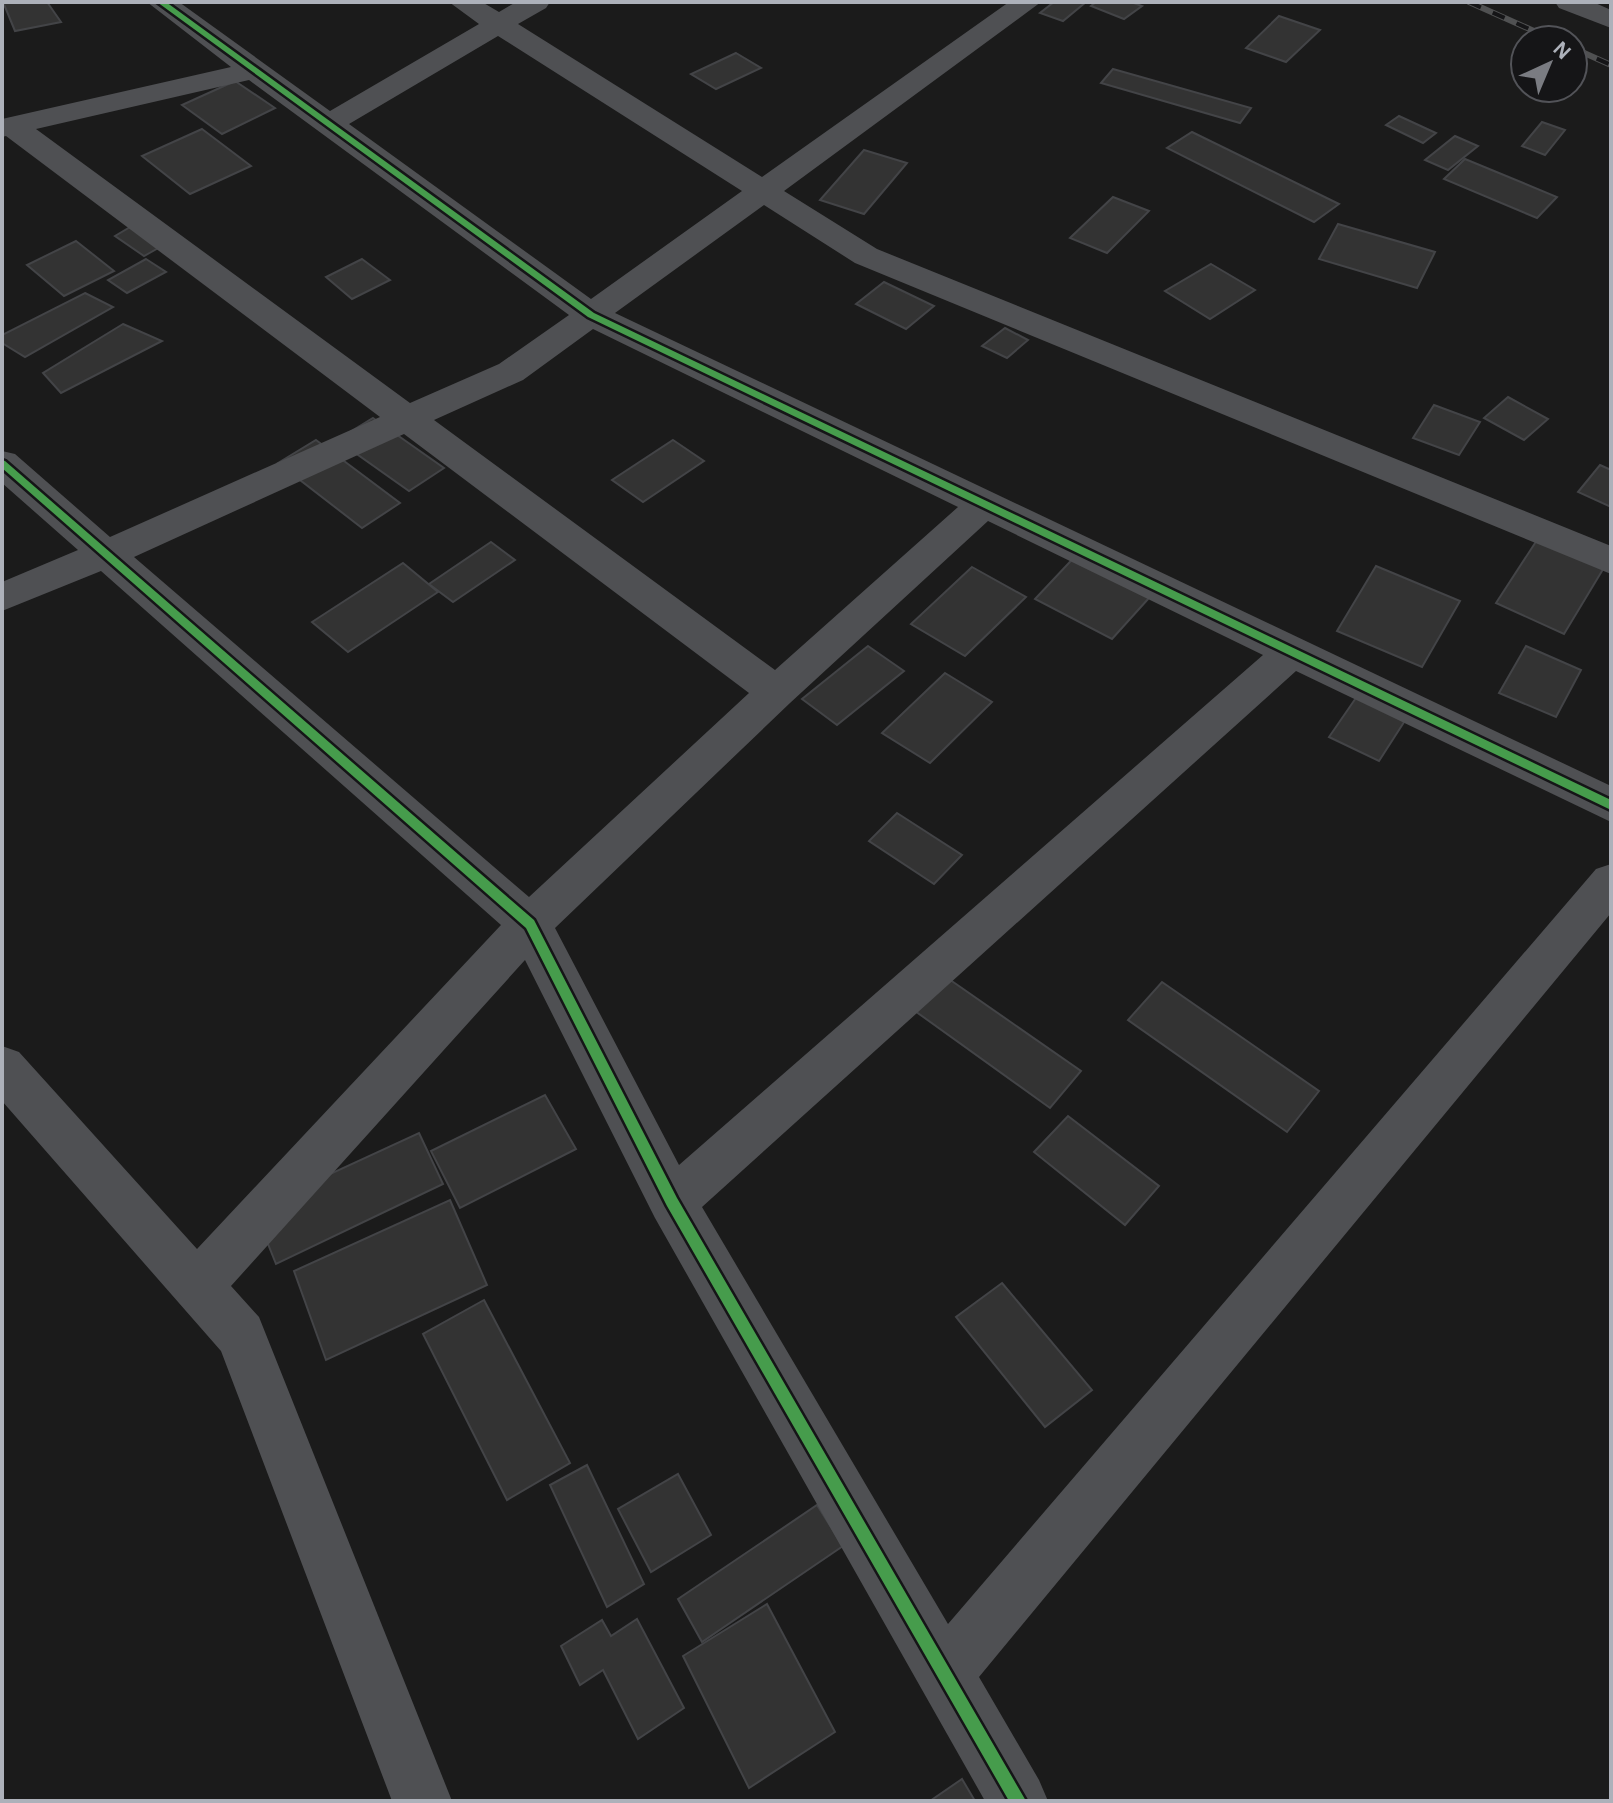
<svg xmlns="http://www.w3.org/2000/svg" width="1613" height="1803" font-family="'Alegreya Sans',sans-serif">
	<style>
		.building { fill: #333; stroke: #434447; stroke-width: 2 }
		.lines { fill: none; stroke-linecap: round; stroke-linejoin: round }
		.minor { fill: #4f5053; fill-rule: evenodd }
		.rail-casing { stroke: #505152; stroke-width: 6 }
		.rail { stroke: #151517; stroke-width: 4; stroke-dasharray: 13; stroke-linecap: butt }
		.cycleway-casing { stroke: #151517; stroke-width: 5 }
		.cycleway { fill: #469c4c; fill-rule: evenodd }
	</style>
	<rect width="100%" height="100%" fill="#1b1b1b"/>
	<!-- building -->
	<g class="building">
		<path d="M3,2H47L61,22L15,31Z"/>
		<path d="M1054,2H1086L1063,21L1040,13Z"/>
		<path d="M1096,2H1131L1142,6L1124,19L1091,6Z"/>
		<path d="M1279,16L1320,30L1286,62L1246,48Z"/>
		<path d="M736,53L761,68L716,89L691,74Z"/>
		<path d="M1113,69L1251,108L1240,123L1101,83Z"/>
		<path d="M235,81L275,108L222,134L182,105Z"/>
		<path d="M1399,116L1436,133L1423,143L1386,125Z"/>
		<path d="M1542,122L1565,130L1545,155L1522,146Z"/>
		<path d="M202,129L251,166L190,194L142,156Z"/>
		<path d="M1192,132L1339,204L1314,222L1167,148Z"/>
		<path d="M1455,136L1478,146L1448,170L1425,160Z"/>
		<path d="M864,150L907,163L864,214L820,200Z"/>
		<path d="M1465,159L1557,197L1537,218L1444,179Z"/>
		<path d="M1113,197L1149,211L1107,253L1070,238Z"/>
		<path d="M1338,224L1435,252L1417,288L1319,259Z"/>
		<path d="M132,226L162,246L144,256L115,236Z"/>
		<path d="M76,241L114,271L64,296L27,265Z"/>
		<path d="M146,259L166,272L127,293L108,280Z"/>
		<path d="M362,259L390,280L352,299L326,277Z"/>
		<path d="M1211,264L1255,290L1210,319L1165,291Z"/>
		<path d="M884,282L934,306L906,329L856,304Z"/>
		<path d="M85,293L113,307L25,357L2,343V335Z"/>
		<path d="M123,324L162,341L61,393L43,373Z"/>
		<path d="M1005,328L1028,340L1007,358L982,346Z"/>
		<path d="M1508,397L1548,419L1524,440L1484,418Z"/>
		<path d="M1434,405L1480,422L1459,455L1413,438Z"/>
		<path d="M373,418L444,468L409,491L337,440Z"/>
		<path d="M316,440L400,503L362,528L278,463Z"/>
		<path d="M673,440L704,461L643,502L612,480Z"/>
		<path d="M1600,465L1611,470V507L1578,492Z"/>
		<path d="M1539,537L1605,566L1564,634L1496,603Z"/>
		<path d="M491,542L515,560L453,602L429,584Z"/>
		<path d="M1082,549L1158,588L1112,639L1035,599Z"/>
		<path d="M403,563L438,592L348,652L312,622Z"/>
		<path d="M1376,566L1460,601L1422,667L1337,631Z"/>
		<path d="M972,567L1026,597L965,656L911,624Z"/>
		<path d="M868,646L904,671L837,725L802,699Z"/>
		<path d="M1526,646L1581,670L1556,717L1499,693Z"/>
		<path d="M945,673L992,702L930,763L882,733Z"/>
		<path d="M1369,679L1417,702L1379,761L1329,737Z"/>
		<path d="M897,813L962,855L934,884L869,841Z"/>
		<path d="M946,977L1081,1071L1050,1108L915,1011Z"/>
		<path d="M1162,982L1319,1091L1287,1132L1128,1020Z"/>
		<path d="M545,1095L576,1149L460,1208L431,1151Z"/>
		<path d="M1068,1116L1159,1186L1125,1225L1034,1152Z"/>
		<path d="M419,1133L443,1184L276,1264L254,1209Z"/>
		<path d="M450,1200L487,1285L326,1360L294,1271Z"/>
		<path d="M1002,1283L1092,1390L1045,1427L956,1317Z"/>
		<path d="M484,1300L570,1463L507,1500L423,1334Z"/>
		<path d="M587,1465L644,1584L607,1607L550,1485Z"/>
		<path d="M678,1474L711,1535L651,1572L618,1509Z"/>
		<path d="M817,1505L843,1546L702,1642L678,1599Z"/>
		<path d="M767,1604L835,1732L749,1788L683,1656Z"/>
		<path d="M637,1619L684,1708L638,1739L603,1670L580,1685L561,1646L602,1620L611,1636Z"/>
		<path d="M962,1779L975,1801H930Z"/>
	</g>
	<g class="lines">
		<!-- minor -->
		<g class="minor">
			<path d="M147,2H179L330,111L479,24L449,2H482L499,12L516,2H550L546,8L518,24L762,177L1009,2H1041L784,191L877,249L1611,546V574L855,263L764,205L615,313L1611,786V822L1296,671L702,1207L948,1624L1596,869L1611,864V913L979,1677L1039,1780L1048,1801H985L655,1218L525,960L231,1286L259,1317L452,1801H392L221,1351L2,1101V1046L19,1052L197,1249L501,925L101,571L2,611V582L78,550L2,483V451L15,454L110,537L380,417L6,136L2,137V119L231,67ZM498,36L742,191L591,299L349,124ZM249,80L569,315L499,364L410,403L36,129ZM593,329L958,507L775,670L434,420L523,380ZM404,434L749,693L529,897L134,557ZM988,521L1263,655L679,1165L555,928L790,703Z"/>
			<path d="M1555,2H1593L1611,10V28L1559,8Z"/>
		</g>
		<defs>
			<g id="rail">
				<path d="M1469,2L1554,40"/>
				<path d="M1573,48L1611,65"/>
			</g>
		</defs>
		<!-- rail casing -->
		<use href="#rail" class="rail-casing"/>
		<!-- rail -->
		<use href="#rail" class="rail"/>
		<defs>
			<g id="cycleway">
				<path d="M157,2H166L594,313L1611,800V810L588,317Z"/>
				<path d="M2,460L5,461L534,920L677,1198L1026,1801H1009L667,1206L526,928L2,468Z"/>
			</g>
		</defs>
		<!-- cycleway casing -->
		<use href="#cycleway" class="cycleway-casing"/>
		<!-- cycleway -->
		<use href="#cycleway" class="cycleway"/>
	</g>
	<!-- border -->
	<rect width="1613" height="1803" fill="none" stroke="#adb1ba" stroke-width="8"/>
	<!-- north arrow -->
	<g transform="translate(1549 64) rotate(44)"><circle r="38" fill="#151517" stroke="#525358" stroke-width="2"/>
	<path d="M0-6L14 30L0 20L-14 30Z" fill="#7a7c82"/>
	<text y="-12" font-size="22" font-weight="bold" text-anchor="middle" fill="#adb1ba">N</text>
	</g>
</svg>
